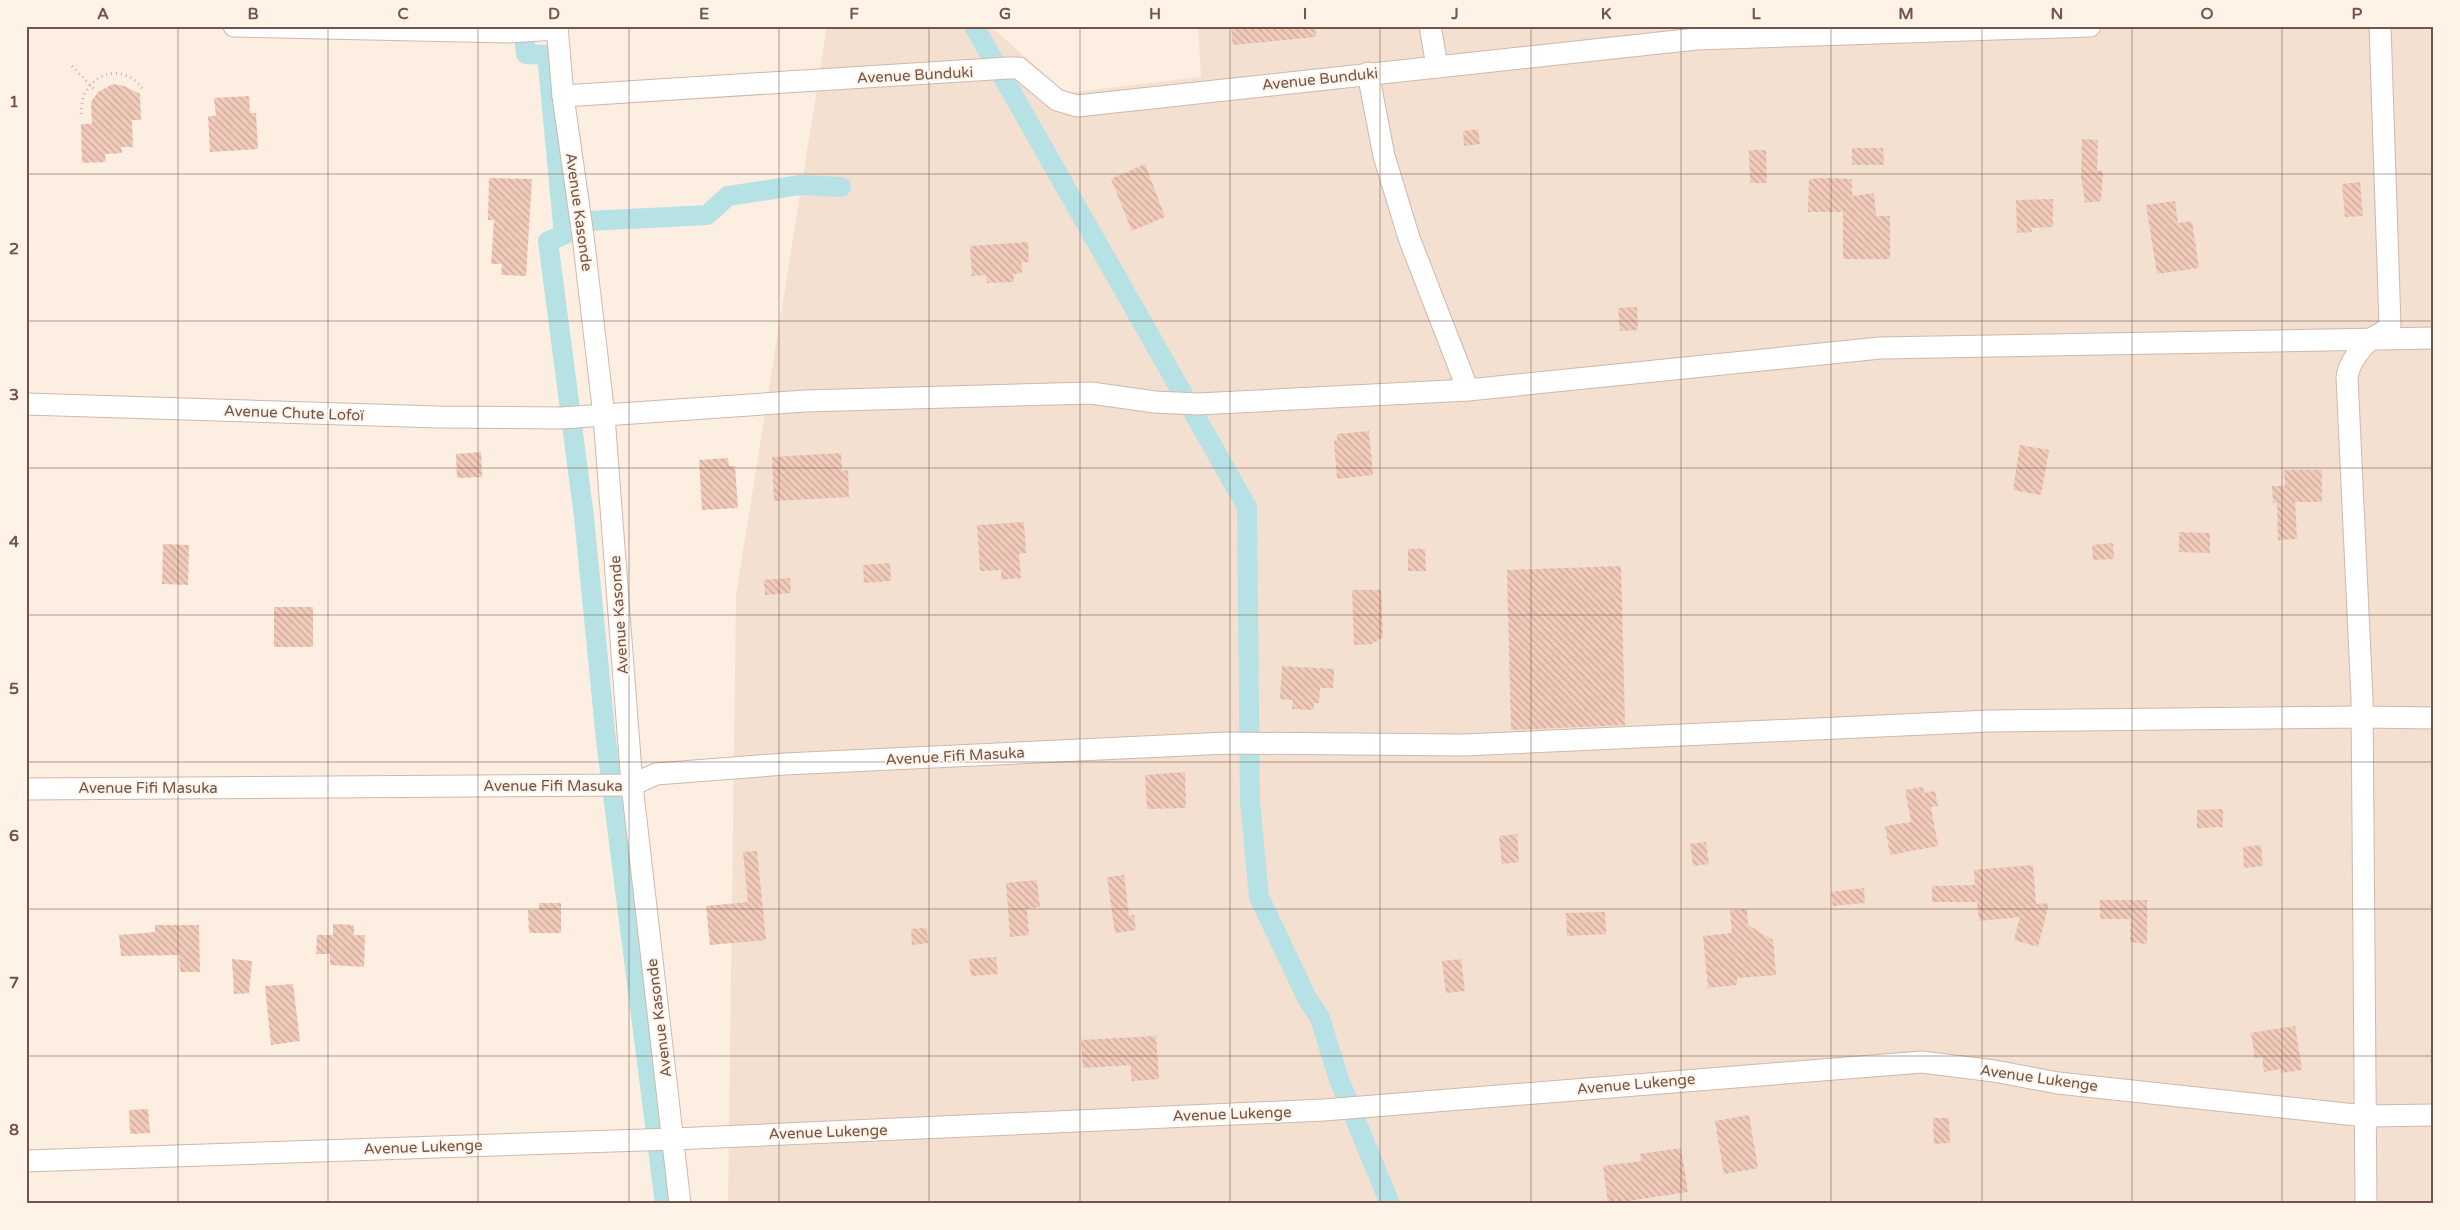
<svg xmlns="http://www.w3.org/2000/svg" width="2460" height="1230" font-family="'Varela Round',sans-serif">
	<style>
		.residential { fill: #f3e0d0 }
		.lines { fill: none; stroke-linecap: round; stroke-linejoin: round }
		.canal { stroke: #b7e2e5; stroke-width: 20 }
		.building { fill: url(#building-back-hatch) }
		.street-casing { stroke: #cfb8ac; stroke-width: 23 }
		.path { stroke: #d5ad9d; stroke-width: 3; stroke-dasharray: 1 4; stroke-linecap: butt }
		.street { stroke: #fff; stroke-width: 21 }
		.grid { fill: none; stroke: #725449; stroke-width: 1; stroke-opacity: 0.55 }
		.labels { text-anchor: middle; stroke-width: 4; stroke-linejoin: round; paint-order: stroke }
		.street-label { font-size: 15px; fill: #725449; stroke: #fff3e7 }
		.neatline { fill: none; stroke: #725449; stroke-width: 2 }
		.grid-label { font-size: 16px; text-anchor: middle; font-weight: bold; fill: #725449 }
	</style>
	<defs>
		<pattern id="building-back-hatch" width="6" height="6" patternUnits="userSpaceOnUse" patternTransform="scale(1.25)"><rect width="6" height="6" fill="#f1caba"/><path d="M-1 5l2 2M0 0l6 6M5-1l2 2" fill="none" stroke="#c8a799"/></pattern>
	</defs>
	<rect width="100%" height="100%" fill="#fcefe2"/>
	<!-- residential -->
	<path class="residential" d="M827,26H990L1066,93L1201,77L1198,26H2434V1204H728L736,595Z"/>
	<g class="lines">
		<!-- canal -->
		<g class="canal">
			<path d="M523,26L526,54L547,55L564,235L548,241L584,517L606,740L665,1204"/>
			<path d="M974,26L1247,507L1250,802L1259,897L1307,998L1320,1018L1338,1077L1390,1204"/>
			<path d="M568,233L589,221L707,215L728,196L800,185L841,187"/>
		</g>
	</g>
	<!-- building -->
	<g class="building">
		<path d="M1231,26H1315L1316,37L1233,45Z"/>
		<path d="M113,84L124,86L140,94L141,120H132L133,147H121L122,153L105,154L106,162L82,163L81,124H92L91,102L98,92Z"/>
		<path d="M249,96L250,113H256L258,149L210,152L208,116H216L214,98Z"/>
		<path d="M1478,129L1480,144L1464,146L1463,131Z"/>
		<path d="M2082,139L2098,140L2097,171H2103L2101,201L2085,203L2082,181H2081Z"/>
		<path d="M1852,148H1883L1884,165H1852Z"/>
		<path d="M1749,150H1766L1767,183H1750Z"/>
		<path d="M1145,164L1165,217L1132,231L1111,179Z"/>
		<path d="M489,178L532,179L526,276L501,275L502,264H491L494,220H488Z"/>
		<path d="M1825,178L1852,179V196L1874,193L1876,216H1890V259H1843V212H1808L1809,179Z"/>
		<path d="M2360,182L2363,216L2345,217L2342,184Z"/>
		<path d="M2053,199V227L2031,228L2032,232L2017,233L2016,200Z"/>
		<path d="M2175,201L2178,223L2192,221L2199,268L2157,274L2146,205Z"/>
		<path d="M1028,242L1029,262H1021L1022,273L1013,274L1014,282L987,283L986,275L972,276L970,246Z"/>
		<path d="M1637,307L1638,330L1620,331L1618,308Z"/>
		<path d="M1369,431L1373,475L1337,479L1334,440H1337V434Z"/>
		<path d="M2020,445L2049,450L2041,495L2013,490Z"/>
		<path d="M481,452L482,477L457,478L456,454Z"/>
		<path d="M841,453L842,471L848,470L849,497L774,501L772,457Z"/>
		<path d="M728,458L729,466H735L738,508L702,510L699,460Z"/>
		<path d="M2284,470H2322V502H2295L2297,539L2278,540L2277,503H2273L2272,486H2285Z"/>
		<path d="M1024,522L1026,553L1019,554L1021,578L1001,580V570L980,571L977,525Z"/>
		<path d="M2179,532L2210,533V553L2179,552Z"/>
		<path d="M2113,543L2114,559L2093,560L2092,545Z"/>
		<path d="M163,544L189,545L188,585L162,584Z"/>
		<path d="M1408,549H1425L1426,571H1408Z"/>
		<path d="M890,563L891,581L864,583L863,565Z"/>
		<path d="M1621,566L1625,725L1511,730L1507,570Z"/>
		<path d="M790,578L791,593L765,595L764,580Z"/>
		<path d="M1352,590H1381L1383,637L1372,644L1354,645Z"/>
		<rect x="274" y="607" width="39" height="40"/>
		<path d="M1282,666L1334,669L1333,688H1320L1319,703H1314L1313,710L1292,709L1293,700L1280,699Z"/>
		<path d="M1185,772L1186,808L1147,809L1145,775Z"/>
		<path d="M1923,787L1924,793L1935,791L1938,806L1931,807L1938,846L1890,855L1885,826L1911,822L1905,790Z"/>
		<path d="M2223,809V827L2197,828V810Z"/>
		<path d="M1517,834L1519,862L1502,864L1499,836Z"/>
		<path d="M1706,842L1709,864L1693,866L1690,844Z"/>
		<path d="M2261,845L2263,866L2244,868L2243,847Z"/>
		<path d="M757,851L766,940L710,945L706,906L748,902L743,852Z"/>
		<path d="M2033,865L2036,904L2049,903L2038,947L2014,940L2020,917L1979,921L1977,902H1932V886L1975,885L1974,870Z"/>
		<path d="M1124,875L1129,916L1134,915L1136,930L1115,933L1107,877Z"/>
		<path d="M1037,880L1040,907L1027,909L1029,935L1010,937L1006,883Z"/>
		<path d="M1864,888L1865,903L1833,906L1831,892Z"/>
		<path d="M2100,900H2147V944L2130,942L2131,919H2100Z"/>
		<path d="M539,903H561V933H529L528,910H539Z"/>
		<path d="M1747,909L1748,925L1773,940L1776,975L1737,978V985L1708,988L1703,936L1732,933L1730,910Z"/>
		<path d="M1605,912L1606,934L1567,936L1566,913Z"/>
		<path d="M333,924L354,925V935H365L364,967L330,965V954H316L317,935H333Z"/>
		<path d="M155,925H199L200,972H180L179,955L121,956L119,935L155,932Z"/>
		<path d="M927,928L928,943L912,945L911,929Z"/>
		<path d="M996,957L998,974L971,976L969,959Z"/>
		<path d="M232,959L252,961L249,993L234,994Z"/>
		<path d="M1461,959L1465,991L1446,993L1442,961Z"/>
		<path d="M293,984L300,1041L271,1045L265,986Z"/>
		<path d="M2295,1026L2302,1070L2281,1073L2280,1069L2264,1072L2262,1057L2255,1058L2251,1033Z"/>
		<path d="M1156,1036L1159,1079L1132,1081L1130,1065L1083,1068L1081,1040Z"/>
		<path d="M148,1109L150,1133L130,1134L129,1110Z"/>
		<path d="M1749,1115L1758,1168L1724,1174L1715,1121Z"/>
		<path d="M1933,1118H1949L1950,1143L1934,1144Z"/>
		<path d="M1681,1148L1688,1192L1608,1204L1603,1166L1641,1161L1640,1154Z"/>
	</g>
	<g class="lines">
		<defs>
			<g id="street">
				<path d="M234,26L508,32L557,29"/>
				<path d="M557,26L563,96L583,236L604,416L632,785L680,1204"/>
				<path d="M1430,26L1437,66"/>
				<path d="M1368,73L1384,156L1409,238L1468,390"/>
				<path d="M563,96L1008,68H1019L1057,100L1077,106L1696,39L2090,26"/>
				<path d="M26,404L438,417L561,418L806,401L1091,393L1155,402L1198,404L1468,390L1880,348L2434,338"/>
				<path d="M26,789L632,785L656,774L785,764L1227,743L1464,745L1989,721L2362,717L2434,718"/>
				<path d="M26,1161L673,1139L1324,1110L1922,1062L1994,1071L2058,1083L2365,1116L2434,1115"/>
				<path d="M2366,1204L2362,698L2347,377C2349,363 2362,345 2374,337C2381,333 2386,332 2390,325L2380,26"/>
			</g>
		</defs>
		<!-- street casing -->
		<use href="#street" class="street-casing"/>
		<!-- path -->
		<g class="path">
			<path d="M72,66L96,91"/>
			<path d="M81,114C82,106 82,97 86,91C102,67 129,68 144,91"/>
		</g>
		<!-- street -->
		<use href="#street" class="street"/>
	</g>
	<!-- grid -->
	<path class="grid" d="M178,26V1204M328,26V1204M478,26V1204M629,26V1204M779,26V1204M929,26V1204M1080,26V1204M1230,26V1204M1380,26V1204M1531,26V1204M1681,26V1204M1831,26V1204M1982,26V1204M2132,26V1204M2282,26V1204M26,174H2434M26,321H2434M26,468H2434M26,615H2434M26,762H2434M26,909H2434M26,1056H2434"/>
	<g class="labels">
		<!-- street labels -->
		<g class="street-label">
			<text transform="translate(915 75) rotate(-3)" y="5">Avenue Bunduki</text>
			<text transform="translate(1320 79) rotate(-6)" y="5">Avenue Bunduki</text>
			<text transform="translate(579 212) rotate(82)" y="5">Avenue Kasonde</text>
			<text transform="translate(294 413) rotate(2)" y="5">Avenue Chute Lofoï</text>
			<text transform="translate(619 615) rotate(-94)" y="5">Avenue Kasonde</text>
			<text transform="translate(955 756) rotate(-3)" y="5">Avenue Fifi Masuka</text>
			<text x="553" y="791">Avenue Fifi Masuka</text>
			<text x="148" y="793">Avenue Fifi Masuka</text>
			<text transform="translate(659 1018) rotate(-97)" y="5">Avenue Kasonde</text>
			<text transform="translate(2039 1078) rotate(8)" y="5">Avenue Lukenge</text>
			<text transform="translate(1636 1084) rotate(-5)" y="5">Avenue Lukenge</text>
			<text transform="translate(1232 1114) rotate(-2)" y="5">Avenue Lukenge</text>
			<text transform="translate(828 1132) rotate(-2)" y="5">Avenue Lukenge</text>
			<text transform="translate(423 1147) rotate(-2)" y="5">Avenue Lukenge</text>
		</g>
	</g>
	<!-- border -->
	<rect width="2460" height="1230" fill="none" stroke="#fff3e7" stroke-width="55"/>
	<rect x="28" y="28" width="2404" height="1174" class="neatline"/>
	<g class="grid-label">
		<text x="103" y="19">A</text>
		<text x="253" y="19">B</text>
		<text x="403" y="19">C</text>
		<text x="554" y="19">D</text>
		<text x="704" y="19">E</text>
		<text x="854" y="19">F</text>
		<text x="1005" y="19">G</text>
		<text x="1155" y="19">H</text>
		<text x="1305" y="19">I</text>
		<text x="1455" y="19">J</text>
		<text x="1606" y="19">K</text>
		<text x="1756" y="19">L</text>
		<text x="1906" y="19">M</text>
		<text x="2057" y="19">N</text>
		<text x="2207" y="19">O</text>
		<text x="2357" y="19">P</text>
		<text x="14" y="107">1</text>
		<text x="14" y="254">2</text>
		<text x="14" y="400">3</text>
		<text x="14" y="547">4</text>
		<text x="14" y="694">5</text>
		<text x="14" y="841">6</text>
		<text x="14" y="988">7</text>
		<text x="14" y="1135">8</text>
	</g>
</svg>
